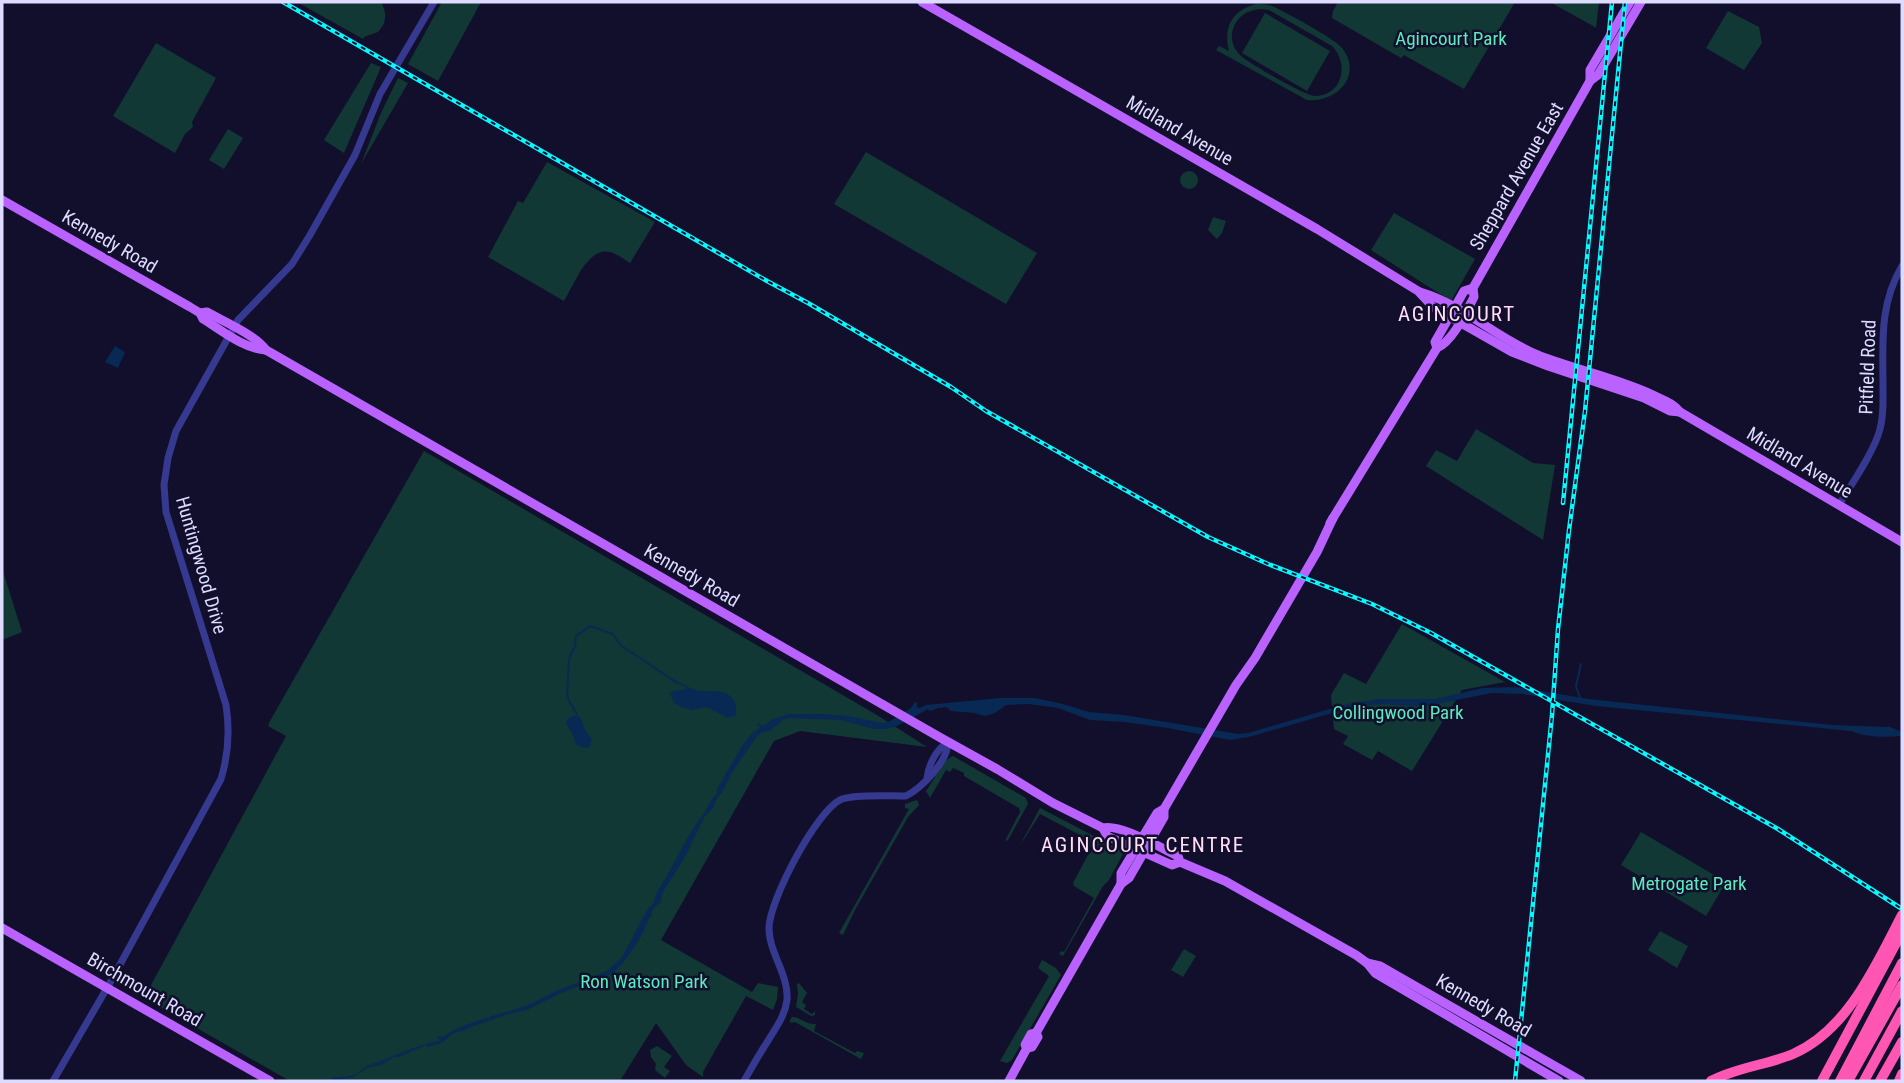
<svg xmlns="http://www.w3.org/2000/svg" width="1904" height="1083" font-family="'Roboto Condensed',sans-serif">
	<style>
		.green { fill: #113834; fill-rule: evenodd }
		.water { fill: #082953 }
		.lines { fill: none; stroke-linecap: round; stroke-linejoin: round }
		.stream { stroke: #082953; stroke-width: 2 }
		.minor { stroke: #363990; stroke-width: 7 }
		.major { stroke: #b962ff; stroke-width: 9 }
		.highway { stroke: #ff56b3; stroke-width: 10 }
		.rail-casing { stroke: #07f8ff; stroke-width: 4.5 }
		.rail { stroke: #120f2d; stroke-width: 2; stroke-dasharray: 5; stroke-linecap: butt }
		.labels { text-anchor: middle; stroke-width: 5; stroke-linejoin: round; paint-order: stroke }
		.park-label { font-size: 19px; fill: #5bebbd; stroke: #120f2d }
		.street-label { font-size: 19px; fill: #dddbff; stroke: #120f2d }
		.neighbourhood-label { font-size: 21px; letter-spacing: 2px; fill: #ffddf5; stroke: #120f2d }
	</style>
	<rect width="100%" height="100%" fill="#120f2d"/>
	<!-- green -->
	<g class="green">
		<path d="M297,2H381C387,12 387,23 378,32L364,37L363,39Z"/>
		<path d="M442,2H481L438,81L408,64Z"/>
		<path d="M1338,2H1515L1464,89L1404,55L1401,58L1332,18L1333,11Z"/>
		<path d="M1550,2H1599L1596,28L1593,26Z"/>
		<path d="M1256,4C1261,4 1266,4 1272,6C1285,12 1334,38 1342,48C1363,74 1338,103 1307,100L1216,50L1219,46L1229,51C1223,28 1232,10 1256,4ZM1261,9L1269,10L1332,46C1350,64 1342,97 1314,96C1304,95 1246,62 1239,54C1233,48 1230,38 1233,29C1237,16 1248,10 1261,9Z"/>
		<path d="M1728,11L1759,27L1762,43L1744,70L1706,48Z"/>
		<path d="M1265,13L1330,51L1307,91L1242,53Z"/>
		<path d="M156,43L216,78L192,122L193,127L185,134L175,153L113,116Z"/>
		<path d="M371,63L381,67L344,153L324,140Z"/>
		<path d="M398,78L408,83L361,164L381,113Z"/>
		<path d="M228,129L243,138L224,169L209,160Z"/>
		<path d="M866,152L1037,253L1006,304L834,204Z"/>
		<path d="M547,162L655,222L630,263C624,259 617,254 610,252C588,246 574,285 564,301L488,257L518,201L523,203Z"/>
		<circle cx="1189" cy="180" r="9"/>
		<path d="M1394,213L1475,259L1451,301L1371,250Z"/>
		<path d="M1213,217L1226,221L1222,233L1217,239L1208,230Z"/>
		<path d="M1476,429L1533,463L1555,465L1543,540L1426,466L1436,450L1457,461Z"/>
		<path d="M424,451L877,715L927,747L800,731L774,741L661,940L752,992L758,983L778,987L777,999L773,1010L746,996L703,1072V1077L686,1065L656,1023L620,1081H290L144,998L286,736L268,726L270,721Z"/>
		<path d="M2,568L22,632L2,640Z"/>
		<path d="M1402,624L1505,682L1462,690L1412,771L1378,751L1372,760L1343,744L1348,736L1334,729L1331,695L1344,673L1366,684Z"/>
		<path d="M953,756L1026,798L1028,804L1008,840L1005,841L1020,812L1019,808L964,776V773L953,768L950,772L946,770L930,798L926,791L946,760Z"/>
		<path d="M917,800L919,805L908,817L855,910L843,935L839,933L909,809L905,808V804Z"/>
		<path d="M1040,808L1119,849L1123,854L1109,880L1103,886L1063,956L1059,954L1061,951L1064,952L1094,898L1074,886L1073,883L1088,855L1094,849L1080,841L1082,836L1040,814L1019,847Z"/>
		<path d="M1641,832L1726,882L1706,916L1621,865Z"/>
		<path d="M1660,931L1688,946L1677,968L1648,950Z"/>
		<path d="M1184,949L1196,956L1183,977L1171,970Z"/>
		<path d="M1042,960L1056,968L1061,975L1012,1060L1007,1063L1000,1061L1049,976L1038,968Z"/>
		<path d="M799,983L807,993L802,1002L806,1005L804,1009L812,1014L815,1011V1015L811,1016L796,1007L798,994L797,984Z"/>
		<path d="M792,1017C800,1017 806,1025 816,1024L814,1031L855,1053L857,1051L864,1053L861,1059L795,1022L790,1023V1020Z"/>
		<path d="M657,1046L672,1056L664,1067L670,1071L665,1078L655,1070L656,1064L651,1057L650,1050Z"/>
	</g>
	<!-- water -->
	<g class="water">
		<path d="M115,346L125,352L118,368L105,362Z"/>
		<path d="M638,656C657,667 675,683 696,690C707,693 718,688 729,695C736,700 737,707 736,715L728,718L707,707L693,710L684,708L674,703L670,694L673,691L686,689V687L674,682L637,657Z"/>
		<path d="M1516,687L1589,699L1832,725L1890,727L1902,732V736C1885,737 1868,738 1851,731L1596,706L1523,694L1492,693L1431,705L1415,706L1383,704L1359,706L1339,711L1249,737L1230,740L1168,728L1124,722L1090,720L1058,708L1029,704L1006,705L995,713L984,716L975,713L951,711L946,707L938,708L930,711L928,709L897,726L886,729H874L841,720L788,718L783,720L770,731L762,732L757,736L733,771L722,793L718,796L713,808L705,816L685,857L663,892L661,901L653,909L651,917L648,919C646,933 624,964 613,973L559,994L527,1010L509,1014L471,1027L465,1030L454,1033L441,1043L428,1047L426,1045L399,1057H394L381,1065L369,1067L353,1077L330,1081L334,1077C341,1077 349,1077 356,1074C361,1071 365,1066 370,1065C393,1057 415,1045 439,1041L440,1040L437,1037L445,1036C456,1025 505,1013 522,1007C533,1004 545,996 556,991C573,984 591,978 607,971L622,957L647,910L653,904L657,892C674,866 686,836 705,812C709,806 710,799 717,794V789L742,746L752,733L773,719L790,714H824L847,716L883,723L890,721L911,708L915,702L917,703V707L919,708L926,705L1000,698H1035L1063,704L1089,712L1124,715L1238,734L1248,733L1347,704L1380,699H1435L1482,688Z"/>
		<path d="M574,715C583,716 581,721 584,728C586,732 590,735 592,740L590,746L585,748L577,745C575,742 574,739 573,735C570,726 559,723 574,715Z"/>
	</g>
	<g class="lines">
		<!-- stream -->
		<g class="stream">
			<path d="M1580,698L1576,686L1581,664"/>
			<path d="M577,714L569,701L567,695L569,659L575,646L576,636L590,626L613,634L620,645L637,656"/>
			<path d="M758,724L762,727"/>
		</g>
		<!-- minor -->
		<g class="minor">
			<path d="M1839,505C1851,485 1875,450 1880,429C1884,415 1883,400 1883,386C1883,343 1879,305 1902,266"/>
			<path d="M927,778C929,764 936,750 948,742"/>
			<path d="M53,1081L111,981L221,779C229,753 230,731 226,705L166,512L164,485L168,458L176,431L238,320L292,264L310,235L355,155L380,94L434,2"/>
			<path d="M744,1081C751,1069 758,1056 766,1044C774,1030 785,1017 787,1000C789,975 769,953 769,928C769,901 817,809 842,799C857,794 889,796 906,796C923,787 948,761 948,742"/>
		</g>
		<!-- major -->
		<g class="major">
			<path d="M922,2L1317,229L1418,291L1433,307L1498,344L1512,352L1548,366L1644,398L1670,411L1680,412"/>
			<path d="M1590,81V70L1630,2"/>
			<path d="M2,200L190,307L200,313L207,312C224,322 254,334 266,350L941,738L997,769L1053,803L1103,828C1119,823 1161,848 1178,856L1180,862L1225,881L1356,955L1367,963L1375,973L1559,1081"/>
			<path d="M1420,292C1464,305 1497,339 1540,356C1577,370 1616,378 1653,395C1663,400 1673,403 1680,412L1902,542"/>
			<path d="M200,313L203,319C221,330 244,349 266,350"/>
			<path d="M1437,348L1435,342L1464,291L1473,288L1590,81L1598,75L1641,2"/>
			<path d="M1330,523L1437,348C1453,341 1466,312 1474,297L1473,288"/>
			<path d="M1103,828L1107,836L1172,865L1180,862"/>
			<path d="M1121,884V873L1157,813L1164,809"/>
			<path d="M2,928L270,1081"/>
			<path d="M1367,963L1380,966L1581,1081"/>
			<path d="M1027,1048L1025,1045L1031,1034L1036,1033"/>
			<path d="M1009,1081L1027,1048L1032,1047L1038,1037L1036,1033L1117,891L1121,884L1129,878L1164,817V809L1236,685L1255,658L1317,552L1333,518"/>
		</g>
		<!-- highway -->
		<g class="highway">
			<path d="M1711,1081C1737,1067 1767,1065 1793,1054C1848,1030 1876,965 1902,915"/>
			<path d="M1822,1081L1902,932"/>
			<path d="M1840,1081L1902,963"/>
			<path d="M1848,1081L1902,985"/>
			<path d="M1864,1081L1902,1011"/>
			<path d="M1880,1081L1902,1042"/>
			<path d="M1899,1081L1902,1074"/>
		</g>
		<defs>
			<g id="rail">
				<path d="M283,2L767,281L808,303L951,387L986,411L1208,537L1268,564L1372,604L1431,633L1778,829L1902,909"/>
				<path d="M1563,503L1612,2"/>
				<path d="M1515,1081L1552,715L1558,629L1569,530L1585,411L1625,2"/>
			</g>
		</defs>
		<!-- rail casing -->
		<use href="#rail" class="rail-casing"/>
		<!-- rail -->
		<use href="#rail" class="rail"/>
	</g>
	<g class="labels">
		<!-- park labels -->
		<g class="park-label">
			<text x="1451" y="45">Agincourt Park</text>
			<text x="1398" y="719">Collingwood Park</text>
			<text x="1689" y="890">Metrogate Park</text>
			<text x="644" y="988">Ron Watson Park</text>
		</g>
		<!-- street labels -->
		<g class="street-label">
			<text transform="translate(1180 130) rotate(30)" y="7">Midland Avenue</text>
			<text transform="translate(1516 176) rotate(-60)" y="7">Sheppard Avenue East</text>
			<text transform="translate(110 241) rotate(30)" y="7">Kennedy Road</text>
			<text transform="translate(1867 367) rotate(-88)" y="7">Pitfield Road</text>
			<text transform="translate(1800 462) rotate(31)" y="7">Midland Avenue</text>
			<text transform="translate(202 565) rotate(74)" y="7">Huntingwood Drive</text>
			<text transform="translate(692 575) rotate(30)" y="7">Kennedy Road</text>
			<text transform="translate(145 989) rotate(30)" y="7">Birchmount Road</text>
			<text transform="translate(1484 1005) rotate(30)" y="7">Kennedy Road</text>
		</g>
		<!-- neighbourhood labels -->
		<g class="neighbourhood-label">
			<text x="1457" y="321">AGINCOURT</text>
			<text x="1143" y="852">AGINCOURT CENTRE</text>
		</g>
	</g>
	<!-- border -->
	<rect width="1904" height="1083" fill="none" stroke="#dddbff" stroke-width="7"/>
</svg>
